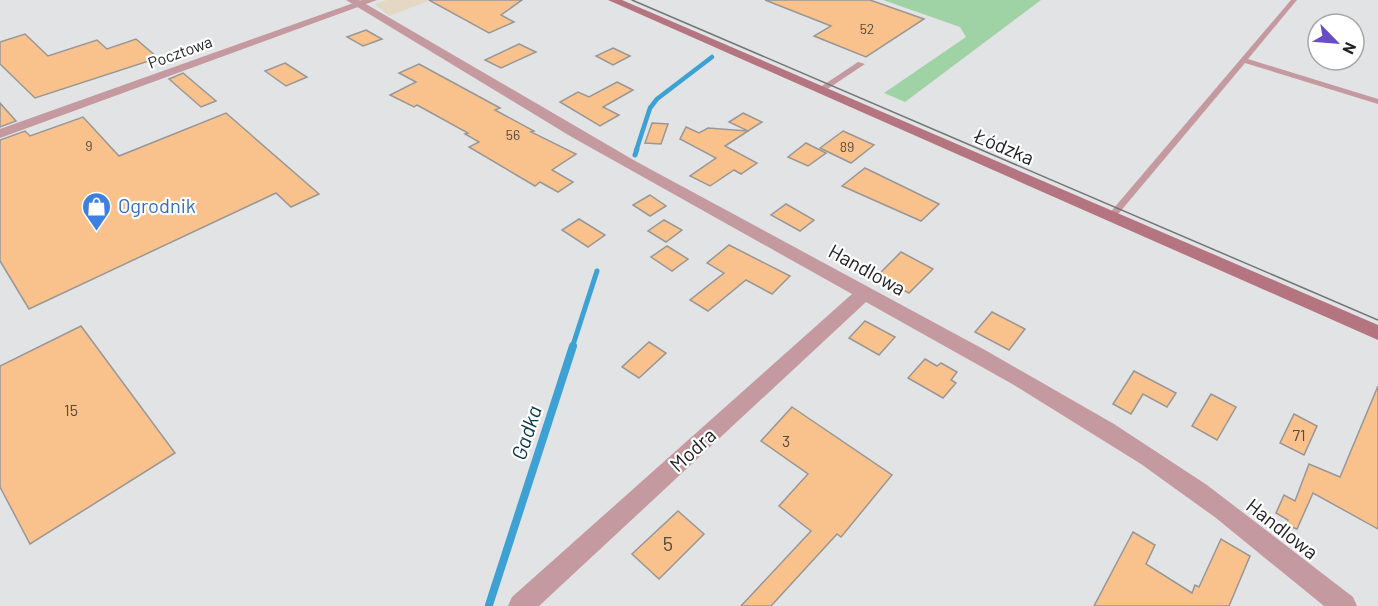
<svg xmlns="http://www.w3.org/2000/svg" width="1378" height="606" font-family="Barlow,sans-serif">
	<style>
		.commercial { fill: #e4d7c3 }
		.green { fill: #9fd3a6 }
		.lines { fill: none; stroke-linecap: round; stroke-linejoin: round }
		.stream-far2 { stroke: #3da1d3; stroke-width: 4.5 }
		.stream-far1 { stroke: #3da1d3; stroke-width: 5 }
		.stream { stroke: #3da1d3; stroke-width: 8 }
		.building { fill: #f9c18c; stroke: #999796; stroke-width: 1.5 }
		.service { fill: #c599a0; fill-rule: evenodd }
		.minor { fill: #c599a0; fill-rule: evenodd }
		.tertiary { fill: #c599a0; fill-rule: evenodd }
		.secondary { fill: #b47580; fill-rule: evenodd }
		.tram { stroke: #737475; stroke-width: 1.5 }
		.labels { text-anchor: middle; stroke-width: 4.5; stroke-linejoin: round; paint-order: stroke }
		.far-number-label { font-size: 14px; fill: #584a3d }
		.far-street-label { font-size: 16px; fill: #222223; stroke: #fff }
		.number-label { font-size: 16px; fill: #584a3d }
		.street-label { font-size: 20px; fill: #222223; stroke: #fff }
		.shop-label { font-size: 20px; fill: #366cbe; stroke: #fff; text-anchor: start }
		.near-number-label { font-size: 20px; fill: #584a3d }
		.water-label { font-size: 21px; font-style: italic; fill: #09354a; stroke: #fff }
	</style>
	<rect width="100%" height="100%" fill="#e1e3e4"/>
	<!-- commercial -->
	<path class="commercial" d="M387,0H431L389,16L375,4Z"/>
	<!-- green -->
	<path class="green" d="M883,0H1041L905,102L884,93L966,37L960,27Z"/>
	<g class="lines">
		<!-- stream-far2 -->
		<path class="stream-far2" d="M636,151L650,108L657,99L712,57"/>
		<!-- stream-far1 -->
		<g class="stream-far1">
			<path d="M635,155L637,149"/>
			<path d="M572,348L597,271"/>
		</g>
		<!-- stream -->
		<path class="stream" d="M489,605L573,346"/>
	</g>
	<!-- building -->
	<g class="building">
		<path d="M429,0H522L501,15L514,22L489,33Z"/>
		<path d="M765,0H870L924,19L866,57L814,36L831,26Z"/>
		<path d="M366,30L382,39L363,46L347,37Z"/>
		<path d="M25,34L48,56L97,40L107,49L136,39L158,58L35,98L0,64V42Z"/>
		<path d="M519,44L536,52L501,68L485,60Z"/>
		<path d="M613,48L630,56L613,65L596,56Z"/>
		<path d="M285,63L307,77L286,86L265,71Z"/>
		<path d="M419,64L500,108L495,110L534,131L531,132L576,154L552,170L573,182L558,192L540,182L535,186L469,147L479,142L465,134L468,133L417,105L414,107L390,95L416,82L399,73Z"/>
		<path d="M183,73L216,101L201,107L169,79Z"/>
		<path d="M617,82L633,90L603,107L619,115L600,126L560,102L578,92L589,97Z"/>
		<path d="M0,103L16,121L0,127Z"/>
		<path d="M226,113L319,194L291,207L276,193L29,309L0,261V140L25,131L30,136L83,117L119,156Z"/>
		<path d="M743,113L762,122L748,131L729,122Z"/>
		<path d="M652,123L668,124L661,144L645,143Z"/>
		<path d="M686,127L699,133L708,128L748,131L725,146L757,163L741,174L734,170L710,186L690,176L716,158L680,139Z"/>
		<path d="M843,131L874,145L851,163L820,148Z"/>
		<path d="M806,143L826,153L808,166L788,157Z"/>
		<path d="M865,168L900,185L939,204L921,221L842,186Z"/>
		<path d="M650,195L666,206L650,216L633,205Z"/>
		<path d="M786,204L814,220L800,231L771,215Z"/>
		<path d="M579,219L605,235L588,247L562,230Z"/>
		<path d="M664,220L682,230L666,242L648,231Z"/>
		<path d="M729,245L790,276L772,294L746,280L708,311L690,300L724,273L707,263Z"/>
		<path d="M667,246L688,259L672,271L651,257Z"/>
		<path d="M901,252L933,269L909,293L877,276Z"/>
		<path d="M992,312L1025,329L1009,350L975,332Z"/>
		<path d="M865,321L895,337L879,355L849,338Z"/>
		<path d="M81,326L175,453L30,544L0,487V366Z"/>
		<path d="M649,342L666,353L639,378L622,367Z"/>
		<path d="M925,359L937,366L941,363L957,372L951,380L956,383L943,398L908,378Z"/>
		<path d="M1134,371L1176,393L1167,407L1143,394L1131,414L1113,404Z"/>
		<path d="M1378,386V529L1313,493L1297,529L1286,525L1288,520L1276,513L1284,495L1295,501L1309,464L1340,477Z"/>
		<path d="M1211,394L1236,407L1217,440L1192,426Z"/>
		<path d="M792,407L892,475L841,537L837,534L771,606H741L811,531L779,506L808,474L761,441Z"/>
		<path d="M1294,414L1317,426L1304,455L1280,443Z"/>
		<path d="M678,511L704,534L659,579L632,554Z"/>
		<path d="M1133,532L1155,545L1146,564L1192,593L1195,585L1199,587L1221,539L1250,556L1229,606H1094Z"/>
	</g>
	<g class="lines">
		<!-- service -->
		<g class="service">
			<path d="M1291,0H1297L1248,59L1378,99V104L1245,63L1114,219H1108L1106,217L1108,215Z"/>
			<path d="M858,62L865,64L823,92L816,90Z"/>
		</g>
		<!-- minor -->
		<path class="minor" d="M346,0H359L637,162L985,350L1114,424L1207,485L1353,597L1357,606H1324L1216,518L1141,464L1014,385L866,302L539,606H508L512,597L852,294L570,136Z"/>
		<!-- tertiary -->
		<path class="tertiary" d="M362,0H377L0,138V129Z"/>
		<!-- secondary -->
		<path class="secondary" d="M608,0H622L1378,325V340Z"/>
		<!-- tram -->
		<path class="tram" d="M632,0L1378,320"/>
	</g>
	<!-- icons -->
	<defs>
		<symbol id="shop-pin" viewBox="-11 -11 22 30"><path d="M0 17L-7.5 6A9.5 9.5 0 1 1 7.5 6Z" fill="#3f7fe0" stroke="#fff"/><path d="M-5-2.5h2.3a2.7 3.5 0 0 1 5.4 0H5L5.5 6h-11ZM-1.5-2.5h3a1.5 2.3 0 0 0-3 0Z" fill="#fff"/></symbol>
	</defs>
	<g fill-rule="evenodd">
		<use href="#shop-pin" x="80" y="190" width="33" height="45"/>
	</g>
	<g class="labels">
		<!-- far-number labels -->
		<g class="far-number-label">
			<text x="867" y="34">52</text>
			<text x="513" y="140">56</text>
			<text x="89" y="151">9</text>
			<text x="847" y="152">89</text>
		</g>
		<!-- far-street labels -->
		<g class="far-street-label">
			<text transform="translate(180 52) rotate(-20)" y="6">Pocztowa</text>
		</g>
		<!-- number labels -->
		<g class="number-label">
			<text x="71" y="416">15</text>
			<text x="1299" y="441">71</text>
			<text x="786" y="447">3</text>
		</g>
		<!-- street labels -->
		<g class="street-label">
			<text transform="translate(1004 147) rotate(23)" y="7">Łódzka</text>
			<text transform="translate(867 270) rotate(29)" y="7">Handlowa</text>
			<text transform="translate(693 450) rotate(-42)" y="7">Modra</text>
			<text transform="translate(1282 529) rotate(38)" y="7">Handlowa</text>
		</g>
		<!-- shop labels -->
		<g class="shop-label">
			<text x="118" y="213">Ogrodnik</text>
		</g>
		<!-- near-number labels -->
		<g class="near-number-label">
			<text x="668" y="551">5</text>
		</g>
		<!-- water labels -->
		<g class="water-label">
			<text transform="translate(527 433) rotate(-72)" y="7">Gadka</text>
		</g>
	</g>
	<!-- north arrow -->
	<g transform="translate(1336 42) rotate(115)"><circle r="28" fill="#ffffff" stroke="#a7a7a7" stroke-width="1.5"/>
	<path d="M0-4.5L10 22L0 15L-10 22Z" fill="#684dc6"/>
	<text y="-9" font-size="16" font-weight="bold" text-anchor="middle" fill="#222223">N</text>
	</g>
</svg>
